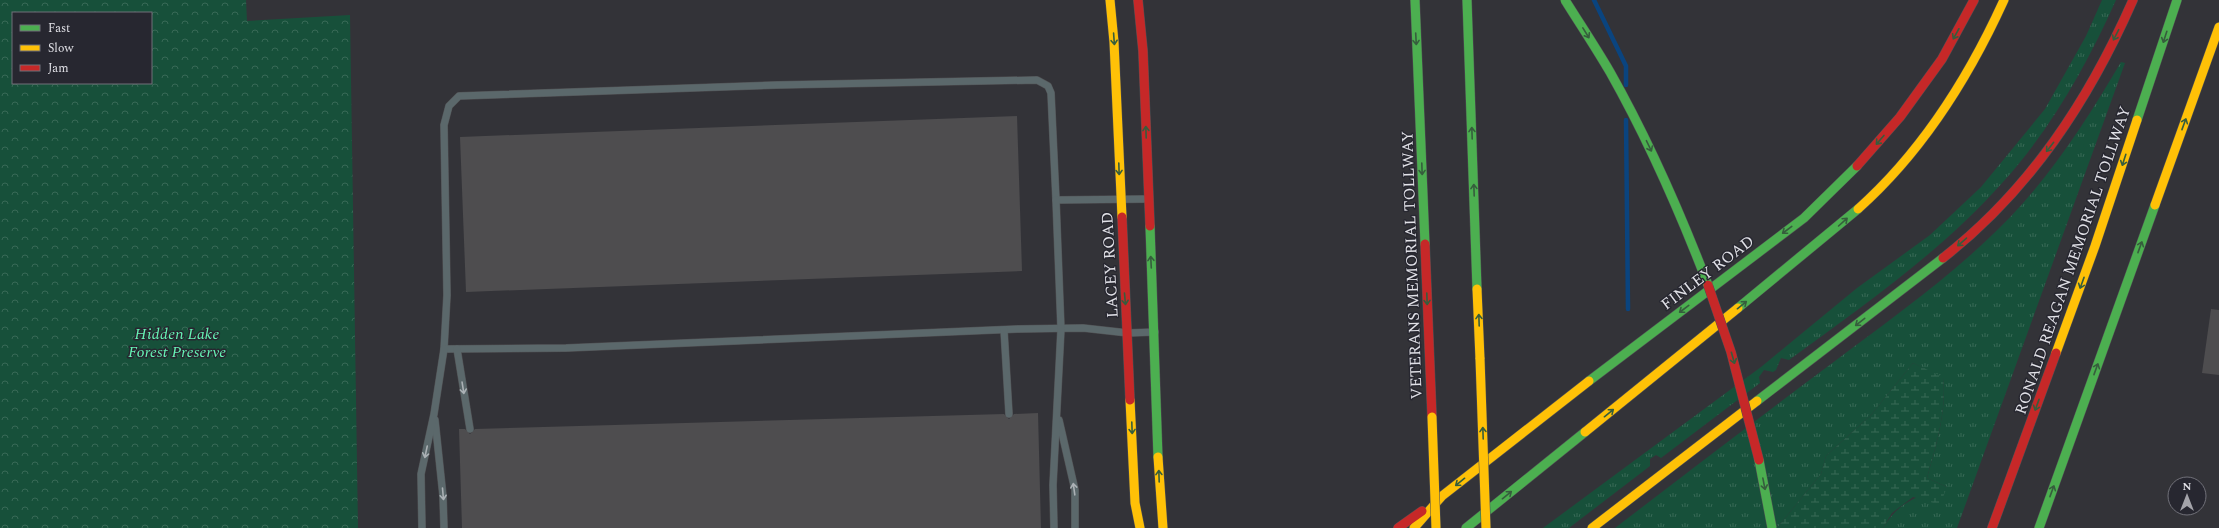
<svg xmlns="http://www.w3.org/2000/svg" width="2219" height="528" font-family="Spectral,serif">
	<style>
		.grass { fill: url(#grass-tufts) }
		.forest { fill: url(#forest-crowns); fill-rule: evenodd }
		.wetland { fill: url(#wetland-marsh) }
		.lines { fill: none; stroke-linecap: round; stroke-linejoin: round }
		.stream { stroke: #0a447f; stroke-width: 4.5 }
		.building { fill: #4e4d4f }
		.lane-casing { stroke: #505053; stroke-width: 8 }
		.fast-casing { stroke: #505053; stroke-width: 10 }
		.slow-casing { stroke: #505053; stroke-width: 10 }
		.jam-casing { stroke: #505053; stroke-width: 10 }
		.lane { stroke: #5b686b; stroke-width: 7 }
		.fast { stroke: #4caf50; stroke-width: 9 }
		.slow { stroke: #ffc107; stroke-width: 9 }
		.jam { stroke: #c62828; stroke-width: 9 }
		.fast-bridge-casing { stroke: #505053; stroke-width: 10; stroke-linecap: butt }
		.slow-bridge-casing { stroke: #505053; stroke-width: 10; stroke-linecap: butt }
		.jam-bridge-casing { stroke: #505053; stroke-width: 10; stroke-linecap: butt }
		.fast-bridge { stroke: #4caf50; stroke-width: 9 }
		.slow-bridge { stroke: #ffc107; stroke-width: 9 }
		.jam-bridge { stroke: #c62828; stroke-width: 9 }
		.oneway { stroke: #365d3d }
		.oneway2 { stroke: #abb1b5 }
		.labels { text-anchor: middle; stroke-width: 3; stroke-linejoin: round; paint-order: stroke }
		.street-label { font-size: 16px; fill: #e1e1e7; stroke: #272730 }
		.park-label { font-size: 16px; font-style: italic; fill: #66f4b5; stroke: #272730 }
	</style>
	<defs>
		<pattern id="grass-tufts" width="24" height="20" patternUnits="userSpaceOnUse"><rect width="24" height="20" fill="#17503a"/><path d="M3 7l-1-3M5 7V3M7 7l1-3M15 17l-1-3M17 17v-4M19 17l1-3" fill="none" stroke="#386956"/></pattern>
		<pattern id="forest-crowns" width="20" height="18" patternUnits="userSpaceOnUse"><rect width="20" height="18" fill="#17503a"/><path d="M2 6a3 3 0 1 1 6 0M12 15a3 3 0 1 1 6 0" fill="none" stroke="#386956"/></pattern>
		<pattern id="wetland-marsh" width="20" height="14" patternUnits="userSpaceOnUse"><rect width="20" height="14" fill="#17503a"/><path d="M1 5h8M5 5V1M11 12h8M15 12V8" fill="none" stroke="#386956"/></pattern>
	</defs>
	<rect width="100%" height="100%" fill="#333338"/>
	<!-- grass -->
	<g class="grass">
		<path d="M2102,0H2116C2087,65 2051,129 2003,182C1942,251 1863,306 1789,360L1781,358L1776,370L1773,372L1764,370L1759,377L1760,383L1661,458L1656,455L1650,459V466L1569,528H1543L1761,367L1857,288L1930,235L1981,187L2045,109L2086,36Z"/>
		<path d="M2121,62L2125,63L1957,528H1883C1899,501 1918,496 1947,487L1927,478C1936,446 1947,411 1943,378L1913,363L1871,415L1826,456L1821,474L1777,528H1615C1688,472 1761,416 1835,361C1900,312 1969,264 2024,202C2062,159 2092,111 2121,62Z"/>
	</g>
	<!-- forest -->
	<path class="forest" d="M0,0H246L247,21L350,15L358,528H0ZM13,13H151V83H13Z"/>
	<!-- wetland -->
	<path class="wetland" d="M1913,363L1943,377C1947,411 1936,446 1927,478L1947,487L1940,505L1913,497L1892,513L1883,528H1777L1821,474L1826,456L1871,415Z"/>
	<g class="lines">
		<!-- stream -->
		<g class="stream">
			<path d="M1594,0L1626,66V85"/>
			<path d="M1626,120L1628,309"/>
		</g>
	</g>
	<!-- building -->
	<g class="building">
		<path d="M1017,116L1022,271L466,292L460,137Z"/>
		<path d="M2211,309L2219,310V375L2202,373Z"/>
		<path d="M1038,413L1041,528H462L459,429H465L470,434L475,429L1004,414L1009,419L1014,414Z"/>
	</g>
	<g class="lines">
		<defs>
			<g id="lane">
				<path d="M1148,199L1056,200L1051,93L1048,86L1037,80L777,85L459,96L449,106L444,125L447,295L444,349L566,348L1018,329L1083,328L1128,333L1155,332"/>
				<path d="M1004,330L1009,414"/>
				<path d="M457,349L470,429"/>
				<path d="M435,420L443,496L444,528"/>
				<path d="M1059,420L1075,490V528"/>
				<path d="M422,528L421,474L434,414L444,349"/>
				<path d="M1054,528L1053,485L1061,329L1056,200"/>
			</g>
			<g id="fast">
				<path d="M1415,0L1425,244"/>
				<path d="M1467,0L1477,289"/>
				<path d="M2137,120L2177,0"/>
				<path d="M1150,226L1158,457"/>
				<path d="M1738,308L1858,209"/>
				<path d="M1589,381L1804,218L1857,166"/>
				<path d="M1757,401L1943,258"/>
				<path d="M1466,528L1585,432"/>
				<path d="M2039,528L2155,205"/>
			</g>
			<g id="slow">
				<path d="M1110,0L1114,42L1122,217"/>
				<path d="M2155,205L2219,27"/>
				<path d="M1858,209C1922,152 1969,77 2004,0"/>
				<path d="M1477,289L1480,359"/>
				<path d="M2056,353L2095,246L2137,120"/>
				<path d="M1130,400L1135,503L1140,528"/>
				<path d="M1585,432L1738,308"/>
				<path d="M1158,457L1163,528"/>
				<path d="M1414,528L1442,496L1589,381"/>
				<path d="M1592,528L1757,401"/>
			</g>
			<g id="jam">
				<path d="M1138,0L1143,51L1150,226"/>
				<path d="M1857,166L1900,117L1942,59L1974,0"/>
				<path d="M1122,217L1130,400"/>
				<path d="M1425,244L1432,417"/>
				<path d="M1943,258C2030,190 2089,100 2133,0"/>
				<path d="M1398,528L1422,511"/>
				<path d="M1992,528L2056,353"/>
			</g>
		</defs>
		<!-- lane casing -->
		<use href="#lane" class="lane-casing"/>
		<!-- fast casing -->
		<use href="#fast" class="fast-casing"/>
		<!-- slow casing -->
		<use href="#slow" class="slow-casing"/>
		<!-- jam casing -->
		<use href="#jam" class="jam-casing"/>
		<!-- lane -->
		<use href="#lane" class="lane"/>
		<!-- fast -->
		<use href="#fast" class="fast"/>
		<!-- slow -->
		<use href="#slow" class="slow"/>
		<!-- jam -->
		<use href="#jam" class="jam"/>
		<defs>
			<g id="fast-bridge">
				<path d="M1565,0C1580,24 1596,48 1610,72C1649,141 1680,212 1708,285"/>
				<path d="M1759,460L1772,528"/>
			</g>
			<g id="slow-bridge">
				<path d="M1480,359L1486,528"/>
				<path d="M1432,417L1436,528"/>
			</g>
			<path id="jam-bridge" d="M1708,285L1731,352L1759,460"/>
		</defs>
		<!-- fast-bridge casing -->
		<use href="#fast-bridge" class="fast-bridge-casing"/>
		<!-- slow-bridge casing -->
		<use href="#slow-bridge" class="slow-bridge-casing"/>
		<!-- jam-bridge casing -->
		<use href="#jam-bridge" class="jam-bridge-casing"/>
		<!-- fast-bridge -->
		<use href="#fast-bridge" class="fast-bridge"/>
		<!-- slow-bridge -->
		<use href="#slow-bridge" class="slow-bridge"/>
		<!-- jam-bridge -->
		<use href="#jam-bridge" class="jam-bridge"/>
	</g>
	<!-- one-way arrows -->
	<defs><path id="oneway-shaft" d="M-6 0H5M1.5-3L5.5 0L1.5 3" fill="none" stroke-width="1.6" stroke-linecap="round" stroke-linejoin="round"/></defs>
	<g class="oneway">
		<use href="#oneway-shaft" transform="translate(1586 33) rotate(58)"/>
		<use href="#oneway-shaft" transform="translate(1956 34) rotate(119)"/>
		<use href="#oneway-shaft" transform="translate(2116 35) rotate(117)"/>
		<use href="#oneway-shaft" transform="translate(2165 37) rotate(108)"/>
		<use href="#oneway-shaft" transform="translate(1114 39) rotate(86)"/>
		<use href="#oneway-shaft" transform="translate(1416 39) rotate(87)"/>
		<use href="#oneway-shaft" transform="translate(2184 124) rotate(-70)"/>
		<use href="#oneway-shaft" transform="translate(1146 132) rotate(-92)"/>
		<use href="#oneway-shaft" transform="translate(1472 133) rotate(-92)"/>
		<use href="#oneway-shaft" transform="translate(1880 140) rotate(131)"/>
		<use href="#oneway-shaft" transform="translate(1649 146) rotate(64)"/>
		<use href="#oneway-shaft" transform="translate(2050 147) rotate(128)"/>
		<use href="#oneway-shaft" transform="translate(2124 160) rotate(108)"/>
		<use href="#oneway-shaft" transform="translate(1119 169) rotate(88)"/>
		<use href="#oneway-shaft" transform="translate(1422 169) rotate(88)"/>
		<use href="#oneway-shaft" transform="translate(1474 190) rotate(-92)"/>
		<use href="#oneway-shaft" transform="translate(1843 222) rotate(-42)"/>
		<use href="#oneway-shaft" transform="translate(1787 230) rotate(143)"/>
		<use href="#oneway-shaft" transform="translate(1962 242) rotate(139)"/>
		<use href="#oneway-shaft" transform="translate(2140 247) rotate(-70)"/>
		<use href="#oneway-shaft" transform="translate(1151 262) rotate(-93)"/>
		<use href="#oneway-shaft" transform="translate(2082 283) rotate(110)"/>
		<use href="#oneway-shaft" transform="translate(1125 299) rotate(85)"/>
		<use href="#oneway-shaft" transform="translate(1427 299) rotate(88)"/>
		<use href="#oneway-shaft" transform="translate(1742 305) rotate(-39)"/>
		<use href="#oneway-shaft" transform="translate(1684 309) rotate(143)"/>
		<use href="#oneway-shaft" transform="translate(1479 320) rotate(-92)"/>
		<use href="#oneway-shaft" transform="translate(1860 322) rotate(142)"/>
		<use href="#oneway-shaft" transform="translate(1733 358) rotate(74)"/>
		<use href="#oneway-shaft" transform="translate(2096 369) rotate(-70)"/>
		<use href="#oneway-shaft" transform="translate(2037 405) rotate(110)"/>
		<use href="#oneway-shaft" transform="translate(1609 413) rotate(-39)"/>
		<use href="#oneway-shaft" transform="translate(1132 428) rotate(88)"/>
		<use href="#oneway-shaft" transform="translate(1483 433) rotate(-92)"/>
		<use href="#oneway-shaft" transform="translate(1159 476) rotate(-92)"/>
		<use href="#oneway-shaft" transform="translate(1460 482) rotate(141)"/>
		<use href="#oneway-shaft" transform="translate(1764 484) rotate(79)"/>
		<use href="#oneway-shaft" transform="translate(2052 491) rotate(-70)"/>
		<use href="#oneway-shaft" transform="translate(1507 495) rotate(-39)"/>
	</g>
	<g class="oneway2">
		<use href="#oneway-shaft" transform="translate(463 388) rotate(81)"/>
		<use href="#oneway-shaft" transform="translate(426 452) rotate(102)"/>
		<use href="#oneway-shaft" transform="translate(1074 489) rotate(-98)"/>
		<use href="#oneway-shaft" transform="translate(443 494) rotate(85)"/>
	</g>
	<g class="labels">
		<!-- street labels -->
		<g class="street-label">
			<text transform="translate(2072 260) rotate(-71)" y="6">RONALD REAGAN MEMORIAL TOLLWAY</text>
			<text transform="translate(1109 265) rotate(-93)" y="6">LACEY ROAD</text>
			<text transform="translate(1411 265) rotate(-92)" y="6">VETERANS MEMORIAL TOLLWAY</text>
			<text transform="translate(1707 272) rotate(-37)" y="6">FINLEY ROAD</text>
		</g>
		<!-- park labels -->
		<g class="park-label">
			<text x="177" y="339">Hidden Lake<tspan x="177" dy="18">Forest Preserve</tspan></text>
		</g>
	</g>
	<!-- legend -->
	<rect x="12" y="12" width="140" height="72" fill="#272730" stroke="#717179"/>
	<rect x="20" y="25" width="20" height="6" fill="#4caf50" stroke="#717179"/>
	<text x="48" y="32" font-size="12" fill="#e1e1e7">Fast</text>
	<rect x="20" y="45" width="20" height="6" fill="#ffc107" stroke="#717179"/>
	<text x="48" y="52" font-size="12" fill="#e1e1e7">Slow</text>
	<rect x="20" y="65" width="20" height="6" fill="#c62828" stroke="#717179"/>
	<text x="48" y="72" font-size="12" fill="#e1e1e7">Jam</text>
	<!-- north arrow -->
	<g transform="translate(2187 496)"><circle r="19" fill="#272730" stroke="#717179"/>
	<path d="M0-3L7 15L0 10L-7 15Z" fill="#a4a4aa"/>
	<text y="-6" font-size="11" font-weight="bold" text-anchor="middle" fill="#e1e1e7">N</text>
	</g>
</svg>
